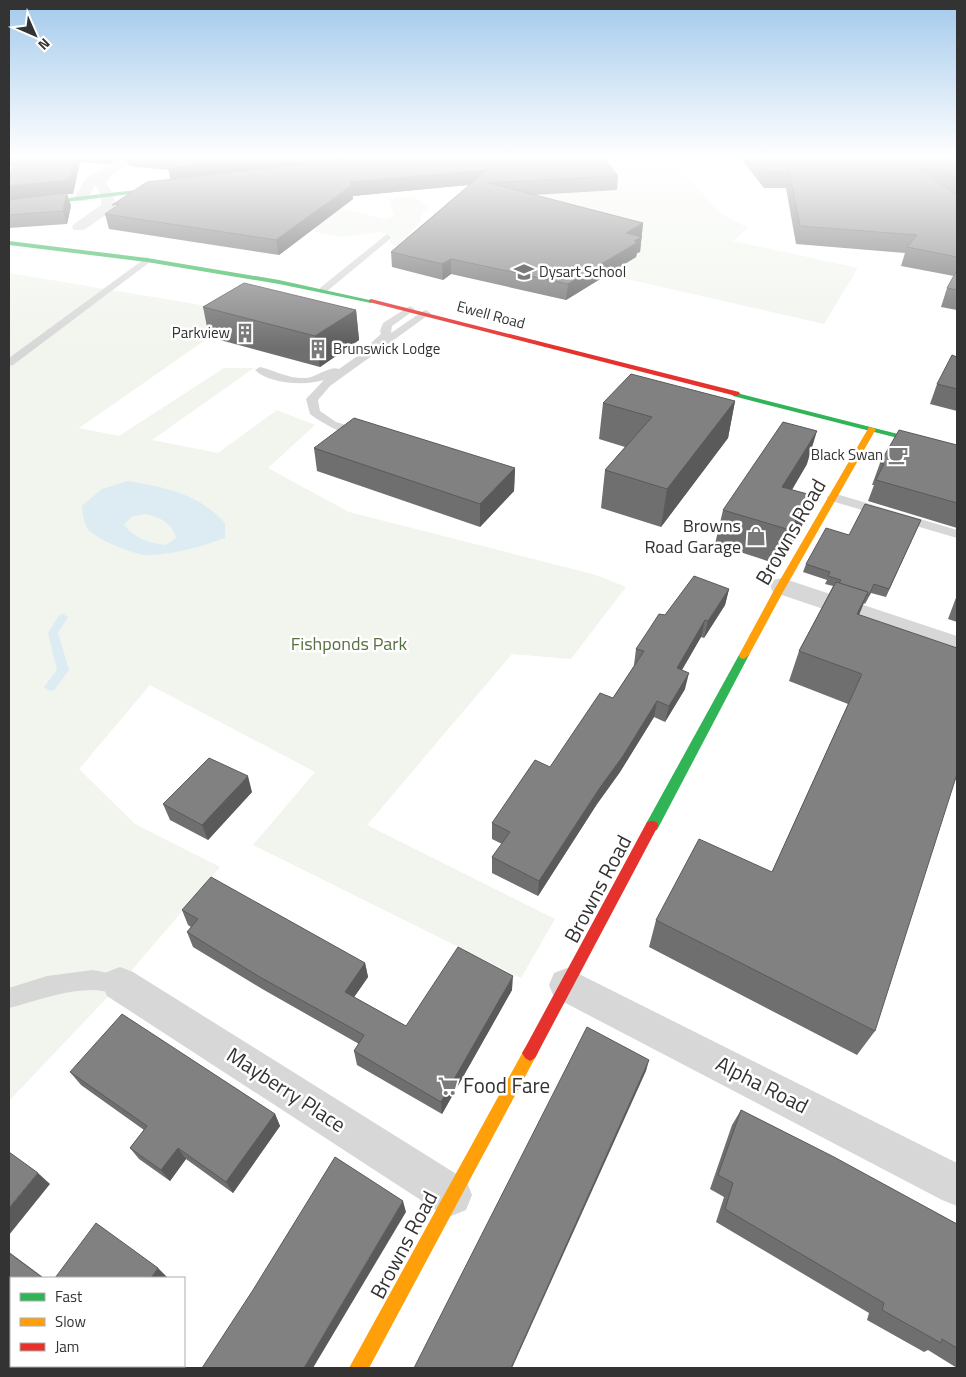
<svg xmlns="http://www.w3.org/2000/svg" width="966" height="1377" font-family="'Titillium Web',sans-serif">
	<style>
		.green { fill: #f1f5ed }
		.water { fill: #ddebf3; fill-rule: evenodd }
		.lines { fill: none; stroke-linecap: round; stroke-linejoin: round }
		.stream { fill: #ddebf3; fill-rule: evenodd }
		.lane { fill: #d7d7d7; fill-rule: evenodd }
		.street { fill: #d7d7d7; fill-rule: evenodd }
		.fast { fill: #30b455; fill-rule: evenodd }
		.slow { fill: #ff9f0a; fill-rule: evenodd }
		.jam { fill: #e5322d; fill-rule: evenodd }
		.wall { fill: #6f6f6f }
		.shaded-wall { fill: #5a5a5a }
		.building { fill: #818181; stroke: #5a5a5a }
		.labels { text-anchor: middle; stroke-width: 5; stroke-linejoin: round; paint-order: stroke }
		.far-poi-label { font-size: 15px; fill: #333; stroke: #fff; text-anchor: start }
		.far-street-label { font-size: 15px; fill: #333; stroke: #fff }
		.poi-label { font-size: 18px; fill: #333; stroke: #fff; text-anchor: end }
		.park-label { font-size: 18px; fill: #56703f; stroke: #fff }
		.near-street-label { font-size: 21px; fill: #333; stroke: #fff }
		.near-poi-label { font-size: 21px; fill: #333; stroke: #fff; text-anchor: start }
	</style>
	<rect width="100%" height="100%" fill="#fff"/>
	<!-- green -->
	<g class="green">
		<path d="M556,156H668L720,213L748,228L733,241L858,268L824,324L618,277L628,267L619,264L546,216L528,183Z"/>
		<path d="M413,196L430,207L423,213L418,225L408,234L425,238L402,250L390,243L391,236L381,232L342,237L314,232L315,226L333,206L385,219L394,216L389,199Z"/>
		<path d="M9,273L243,312L203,337L204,341L79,428L119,436L224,368H254L152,440L218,453L277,410L315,425L268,468L349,512L596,575L626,587L571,659L512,654L367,825L555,919L521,978L253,845L315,772L150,685L79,769L135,824L220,867L120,984L9,1101Z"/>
	</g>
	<!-- water -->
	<path class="water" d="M128,481C167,488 197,493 225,523V538C200,547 173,555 146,555C135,555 93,538 87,528C84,522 82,512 82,506L102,489ZM145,514C159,516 173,524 176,538L166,545C149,543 135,539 124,525L131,517Z"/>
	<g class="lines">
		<!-- stream -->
		<path class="stream" d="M63,614L68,617L58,633L69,670L54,690L50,691L44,687L57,670L48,633L59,615Z"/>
		<!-- lane -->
		<g class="lane">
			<path d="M387,234L391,237L390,239L326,292H320V288Z"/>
			<path d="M147,257L151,260L150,262L13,365L9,366V358Z"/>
			<path d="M410,306L415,309L413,311L392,326L391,333L423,311L426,310L431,313L330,386L318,400L320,411L336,422L366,431L368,434L366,437C351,440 322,423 310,414L306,399L324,380C306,386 269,384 255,370L260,367C276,371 289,379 306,378C317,377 330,365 339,369L373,345L371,343L381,334L380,331L383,323Z"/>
			<path d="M833,493L957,530V538L828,500L827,497Z"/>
			<path d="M93,970L128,977L131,984L128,991C115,996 105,990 93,990C64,990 36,1001 9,1008V988L47,976Z"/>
		</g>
		<!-- street -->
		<g class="street">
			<path d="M127,156H141L111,175L106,183C112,192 118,200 113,210L84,230H74L72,227L74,224L101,205V195L95,185L86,201H76L74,198L86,178Z"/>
			<path d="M782,578L957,636V654L773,592L770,586L773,580Z"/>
			<path d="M120,967L133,972L466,1180L472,1195L466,1210L451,1216L436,1210L107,996L102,984L107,972Z"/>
			<path d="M567,968L957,1163V1206L942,1200L554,997L549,985L554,973Z"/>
		</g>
		<!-- fast -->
		<g class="fast">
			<path d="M169,186L171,189L9,209V205Z"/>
			<path d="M9,241L147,258L279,280L374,301L371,303L279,284L147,262L9,245Z"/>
			<path d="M733,392L957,449V453L733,396Z"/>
			<path d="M744,651L749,655L657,830L652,831L647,830L646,826L647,822L739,655Z"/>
		</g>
		<!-- slow -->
		<g class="slow">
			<path d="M869,427L876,429L783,592L749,655L744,659L740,658L739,655L773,592Z"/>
			<path d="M530,1045L535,1048L538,1053L535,1058L369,1368H349L525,1048Z"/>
		</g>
		<!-- jam -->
		<g class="jam">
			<path d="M371,299L739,392L740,394L736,396L369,302V300Z"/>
			<path d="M652,821L657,822L658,826L535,1058L530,1061L525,1058L522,1053L525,1048L647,822Z"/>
		</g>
	</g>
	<!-- wall -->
	<g class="wall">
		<path d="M9,156H124L108,164L80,162L73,194H67L71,206L67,224L9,228V200H10L9,197L13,164Z"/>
		<path d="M126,156H602L618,176L617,190L533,195L643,223L640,252L637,253L636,257L566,300L451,274L443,280L392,267L391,252L469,185L353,196V199L279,255L109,229L105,214L171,179L169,170L129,166Z"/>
		<path d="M739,156H900L904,159L906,156H957V310L941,307L947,288L954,276L901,266L905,253L796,244L786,188H764Z"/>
		<path d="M203,307L356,310L359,340L320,367L209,337Z"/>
		<path d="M957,357V411L930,404L937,384Z"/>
		<path d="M735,401L728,438L661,527L601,508L605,470L625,447L599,439L603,403Z"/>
		<path d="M957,445V528L868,501L874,485H872L880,463Z"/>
		<path d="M314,448L515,468L514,491L480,527L317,471Z"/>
		<path d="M807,464L792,490L811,495L801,529L780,565L715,544L723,510Z"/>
		<path d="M921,520L886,597L871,593L865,604L864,603L859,615L875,1031L857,1055L649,947L656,920L772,872L848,704L789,681L799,651L833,586L825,584L827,580L803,572L806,564L849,535Z"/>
		<path d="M729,589L725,605L704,638L701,637L682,670L685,689L665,722L654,717L620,772L597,804L538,896L492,873V857L502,844L492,839V823L550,767L613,698L635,665H634L636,649L665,615Z"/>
		<path d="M957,595V622L948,619Z"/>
		<path d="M252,792L208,840L170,820L163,804Z"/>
		<path d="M182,910L365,963L368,977L354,997L406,1026L512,990L442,1114L357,1065L354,1051L359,1044L264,990L193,947L187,932L191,927L188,925Z"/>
		<path d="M70,1072L275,1114L280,1126L233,1193L186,1159L170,1181L139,1159L130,1148L144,1130L81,1085Z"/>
		<path d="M741,1110L957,1224V1368L928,1350L924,1352L867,1320L869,1313L716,1222L724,1197L710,1189L732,1125Z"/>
	</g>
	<!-- shaded-wall -->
	<g class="shaded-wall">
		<path d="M9,156H25L9,167Z"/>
		<path d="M74,156H78L80,162L73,194H67L71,206L67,224L63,211L10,201L9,197V186Z"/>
		<path d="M105,156H124L108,164Z"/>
		<path d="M281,156H397L171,182L168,168Z"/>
		<path d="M487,170V183L353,196V199L279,255L276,240L350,182Z"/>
		<path d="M643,223L640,252L637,253L636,257L566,300L568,284L626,233Z"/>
		<path d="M451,259V274L443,280L442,264Z"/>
		<path d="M356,310L359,340L320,367L315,336Z"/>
		<path d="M735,401L728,438L661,527L667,489Z"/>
		<path d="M817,431L807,464L773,521L782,487Z"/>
		<path d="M515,468L514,491L480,527V504Z"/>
		<path d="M811,495L801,529L780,565L790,530Z"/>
		<path d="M729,589L725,605L704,638L708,621Z"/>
		<path d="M868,592L856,622L857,614Z"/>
		<path d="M705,620L701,637L673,685L677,668Z"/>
		<path d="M689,673L685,689L665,722L669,706Z"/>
		<path d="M657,701L654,717L620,772L597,804L538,896L539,881Z"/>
		<path d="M248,776L252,792L208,840L202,825Z"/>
		<path d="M365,963L368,977L348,1006L345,992Z"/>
		<path d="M513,976L512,990L442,1114L441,1102Z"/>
		<path d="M649,1060L646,1071L512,1368H511Z"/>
		<path d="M275,1114L280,1126L233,1193L226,1182Z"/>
		<path d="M178,1148L186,1159L170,1181L161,1170Z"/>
		<path d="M38,1173L50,1184L9,1235V1208Z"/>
		<path d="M403,1201L406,1212L313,1368H304Z"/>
		<path d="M9,1252L44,1278H43L9,1253Z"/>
		<path d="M158,1268L167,1277L166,1278H151Z"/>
		<path d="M11,1332V1359L9,1362V1335Z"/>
	</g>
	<!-- building -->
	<g class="building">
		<path d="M16,156H74L69,180L9,186V177Z"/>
		<path d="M158,156H281L168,168L184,158Z"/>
		<path d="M377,156H602L618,176L489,183L643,223L626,233L642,237L634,241L638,242L568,284L451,259L442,264L391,252L487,170L350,182L352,185L276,240L105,214L119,204L112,205L147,182Z"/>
		<path d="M754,156H900L904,159V165L916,166L957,195V257L907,247L917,235L800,226L789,171H767Z"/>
		<path d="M922,156H957V178Z"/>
		<path d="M67,193L63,211L9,215V200Z"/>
		<path d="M957,270V290L947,288Z"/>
		<path d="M244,283L356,310L315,336L203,307Z"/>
		<path d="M952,355L957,357V389L937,384Z"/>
		<path d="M631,374L735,401L667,489L605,470L652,417L603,403Z"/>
		<path d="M354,418L515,468L480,504L314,448Z"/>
		<path d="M783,422L817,431L782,487L811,495L790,530L723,510Z"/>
		<path d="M899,430L957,445V503L876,480L884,464L880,463Z"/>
		<path d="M865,504L921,520L889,589L874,584L869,595H867L868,592L839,583L841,580L828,576L830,572L806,564L826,528L849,535Z"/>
		<path d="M694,576L729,589L708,621L705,620L677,668L689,673L669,706L657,701L623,756L599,789L539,881L492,857L510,832L492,823L535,760L550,767L600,693L613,698L644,651L636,649L648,631L659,614L665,615Z"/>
		<path d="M836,582L868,592L857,614L957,648V774L875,1031L656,920L699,839L772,872L862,674L799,651Z"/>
		<path d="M209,758L248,776L202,825L163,804Z"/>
		<path d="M211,877L365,963L345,992L406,1026L458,947L513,976L441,1102L354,1051L364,1035L258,976L187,932L198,919L182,910Z"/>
		<path d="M122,1014L275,1114L226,1182L178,1148L161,1170L130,1148L147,1126L70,1072Z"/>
		<path d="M587,1027L649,1060L511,1368H414Z"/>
		<path d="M741,1110L834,1157L957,1224V1348L942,1339L941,1343L882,1310L884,1303L725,1209L733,1183L718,1175Z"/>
		<path d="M9,1152L38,1173L9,1208Z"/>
		<path d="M335,1157L403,1201L304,1368H202L253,1290Z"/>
		<path d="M96,1223L158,1268L151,1278H55Z"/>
		<path d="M9,1253L43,1278H11V1332L9,1335Z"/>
	</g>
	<!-- sky -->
	<linearGradient id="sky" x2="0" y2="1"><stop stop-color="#a3caec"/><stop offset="0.45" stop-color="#fff"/><stop offset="1" stop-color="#fff" stop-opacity="0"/></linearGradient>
	<rect width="966" height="348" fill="url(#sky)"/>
	<!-- icons -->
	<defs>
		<symbol id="school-bare" viewBox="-9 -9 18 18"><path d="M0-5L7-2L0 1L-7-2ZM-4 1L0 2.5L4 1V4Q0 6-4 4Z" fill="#7a7a7a" stroke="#fff" stroke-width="2.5" paint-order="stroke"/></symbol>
		<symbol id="building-bare" viewBox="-9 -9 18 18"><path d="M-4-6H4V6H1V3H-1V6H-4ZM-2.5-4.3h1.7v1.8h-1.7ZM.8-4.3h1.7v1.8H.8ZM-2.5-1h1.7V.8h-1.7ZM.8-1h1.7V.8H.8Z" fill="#7a7a7a" stroke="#fff" stroke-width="2.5" paint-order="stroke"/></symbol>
		<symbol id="cafe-bare" viewBox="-9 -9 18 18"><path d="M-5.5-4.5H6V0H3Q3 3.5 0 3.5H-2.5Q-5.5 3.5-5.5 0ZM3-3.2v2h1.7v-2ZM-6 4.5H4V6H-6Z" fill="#7a7a7a" stroke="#fff" stroke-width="2.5" paint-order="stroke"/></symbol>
		<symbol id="shop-bare" viewBox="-9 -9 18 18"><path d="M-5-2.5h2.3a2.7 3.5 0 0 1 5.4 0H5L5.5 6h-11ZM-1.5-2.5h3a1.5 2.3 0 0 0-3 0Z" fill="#7a7a7a" stroke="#fff" stroke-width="2.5" paint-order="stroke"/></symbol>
		<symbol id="supermarket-bare" viewBox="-9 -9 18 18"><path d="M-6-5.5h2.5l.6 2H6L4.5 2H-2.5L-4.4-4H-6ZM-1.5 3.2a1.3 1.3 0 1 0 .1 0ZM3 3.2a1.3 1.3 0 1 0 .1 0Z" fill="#7a7a7a" stroke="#fff" stroke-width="2.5" paint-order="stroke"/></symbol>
	</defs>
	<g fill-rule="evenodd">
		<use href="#school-bare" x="510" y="258" width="28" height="28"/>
		<use href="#building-bare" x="231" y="319" width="28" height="28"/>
		<use href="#building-bare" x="304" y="335" width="28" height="28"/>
		<use href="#cafe-bare" x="884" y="441" width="28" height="28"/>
		<use href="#shop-bare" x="742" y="522" width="28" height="28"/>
		<use href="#supermarket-bare" x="434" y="1072" width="28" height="28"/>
	</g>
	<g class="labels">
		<!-- far-poi labels -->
		<g class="far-poi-label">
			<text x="539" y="277">Dysart School</text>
			<text x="230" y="338" text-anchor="end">Parkview</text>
			<text x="333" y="354">Brunswick Lodge</text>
			<text x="883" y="460" text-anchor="end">Black Swan</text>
		</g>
		<!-- far-street labels -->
		<g class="far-street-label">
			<text transform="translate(491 315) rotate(15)" y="5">Ewell Road</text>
		</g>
		<!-- poi labels -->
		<g class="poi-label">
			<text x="741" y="532">Browns<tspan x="741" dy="21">Road Garage</tspan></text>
		</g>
		<!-- park labels -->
		<g class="park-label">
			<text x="349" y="650">Fishponds Park</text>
		</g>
		<!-- near-street labels -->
		<g class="near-street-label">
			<text transform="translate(791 532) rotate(-60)" y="7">Browns Road</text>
			<text transform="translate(598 889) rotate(-62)" y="7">Browns Road</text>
			<text transform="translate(762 1085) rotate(27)" y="7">Alpha Road</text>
			<text transform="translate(286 1090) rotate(33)" y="7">Mayberry Place</text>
			<text transform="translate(404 1245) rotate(-62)" y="7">Browns Road</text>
		</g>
		<!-- near-poi labels -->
		<g class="near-poi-label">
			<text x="463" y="1093">Food Fare</text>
		</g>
	</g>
	<!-- border -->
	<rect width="966" height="1377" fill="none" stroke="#333333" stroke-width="20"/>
	<!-- legend -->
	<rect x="10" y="1277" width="175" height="90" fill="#ffffff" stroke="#adadad"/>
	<rect x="20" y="1293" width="25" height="8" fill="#30b455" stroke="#adadad"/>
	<text x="55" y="1302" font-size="15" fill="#333333">Fast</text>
	<rect x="20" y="1318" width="25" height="8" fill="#ff9f0a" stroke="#adadad"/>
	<text x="55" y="1327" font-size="15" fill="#333333">Slow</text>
	<rect x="20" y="1343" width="25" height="8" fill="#e5322d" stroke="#adadad"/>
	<text x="55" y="1352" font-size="15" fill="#333333">Jam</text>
	<!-- north arrow -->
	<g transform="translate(35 35) rotate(135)" stroke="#ffffff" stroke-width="4" paint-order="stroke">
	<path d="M0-4L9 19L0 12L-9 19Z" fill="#333333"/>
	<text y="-8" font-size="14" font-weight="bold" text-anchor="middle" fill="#333333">N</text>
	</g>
</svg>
